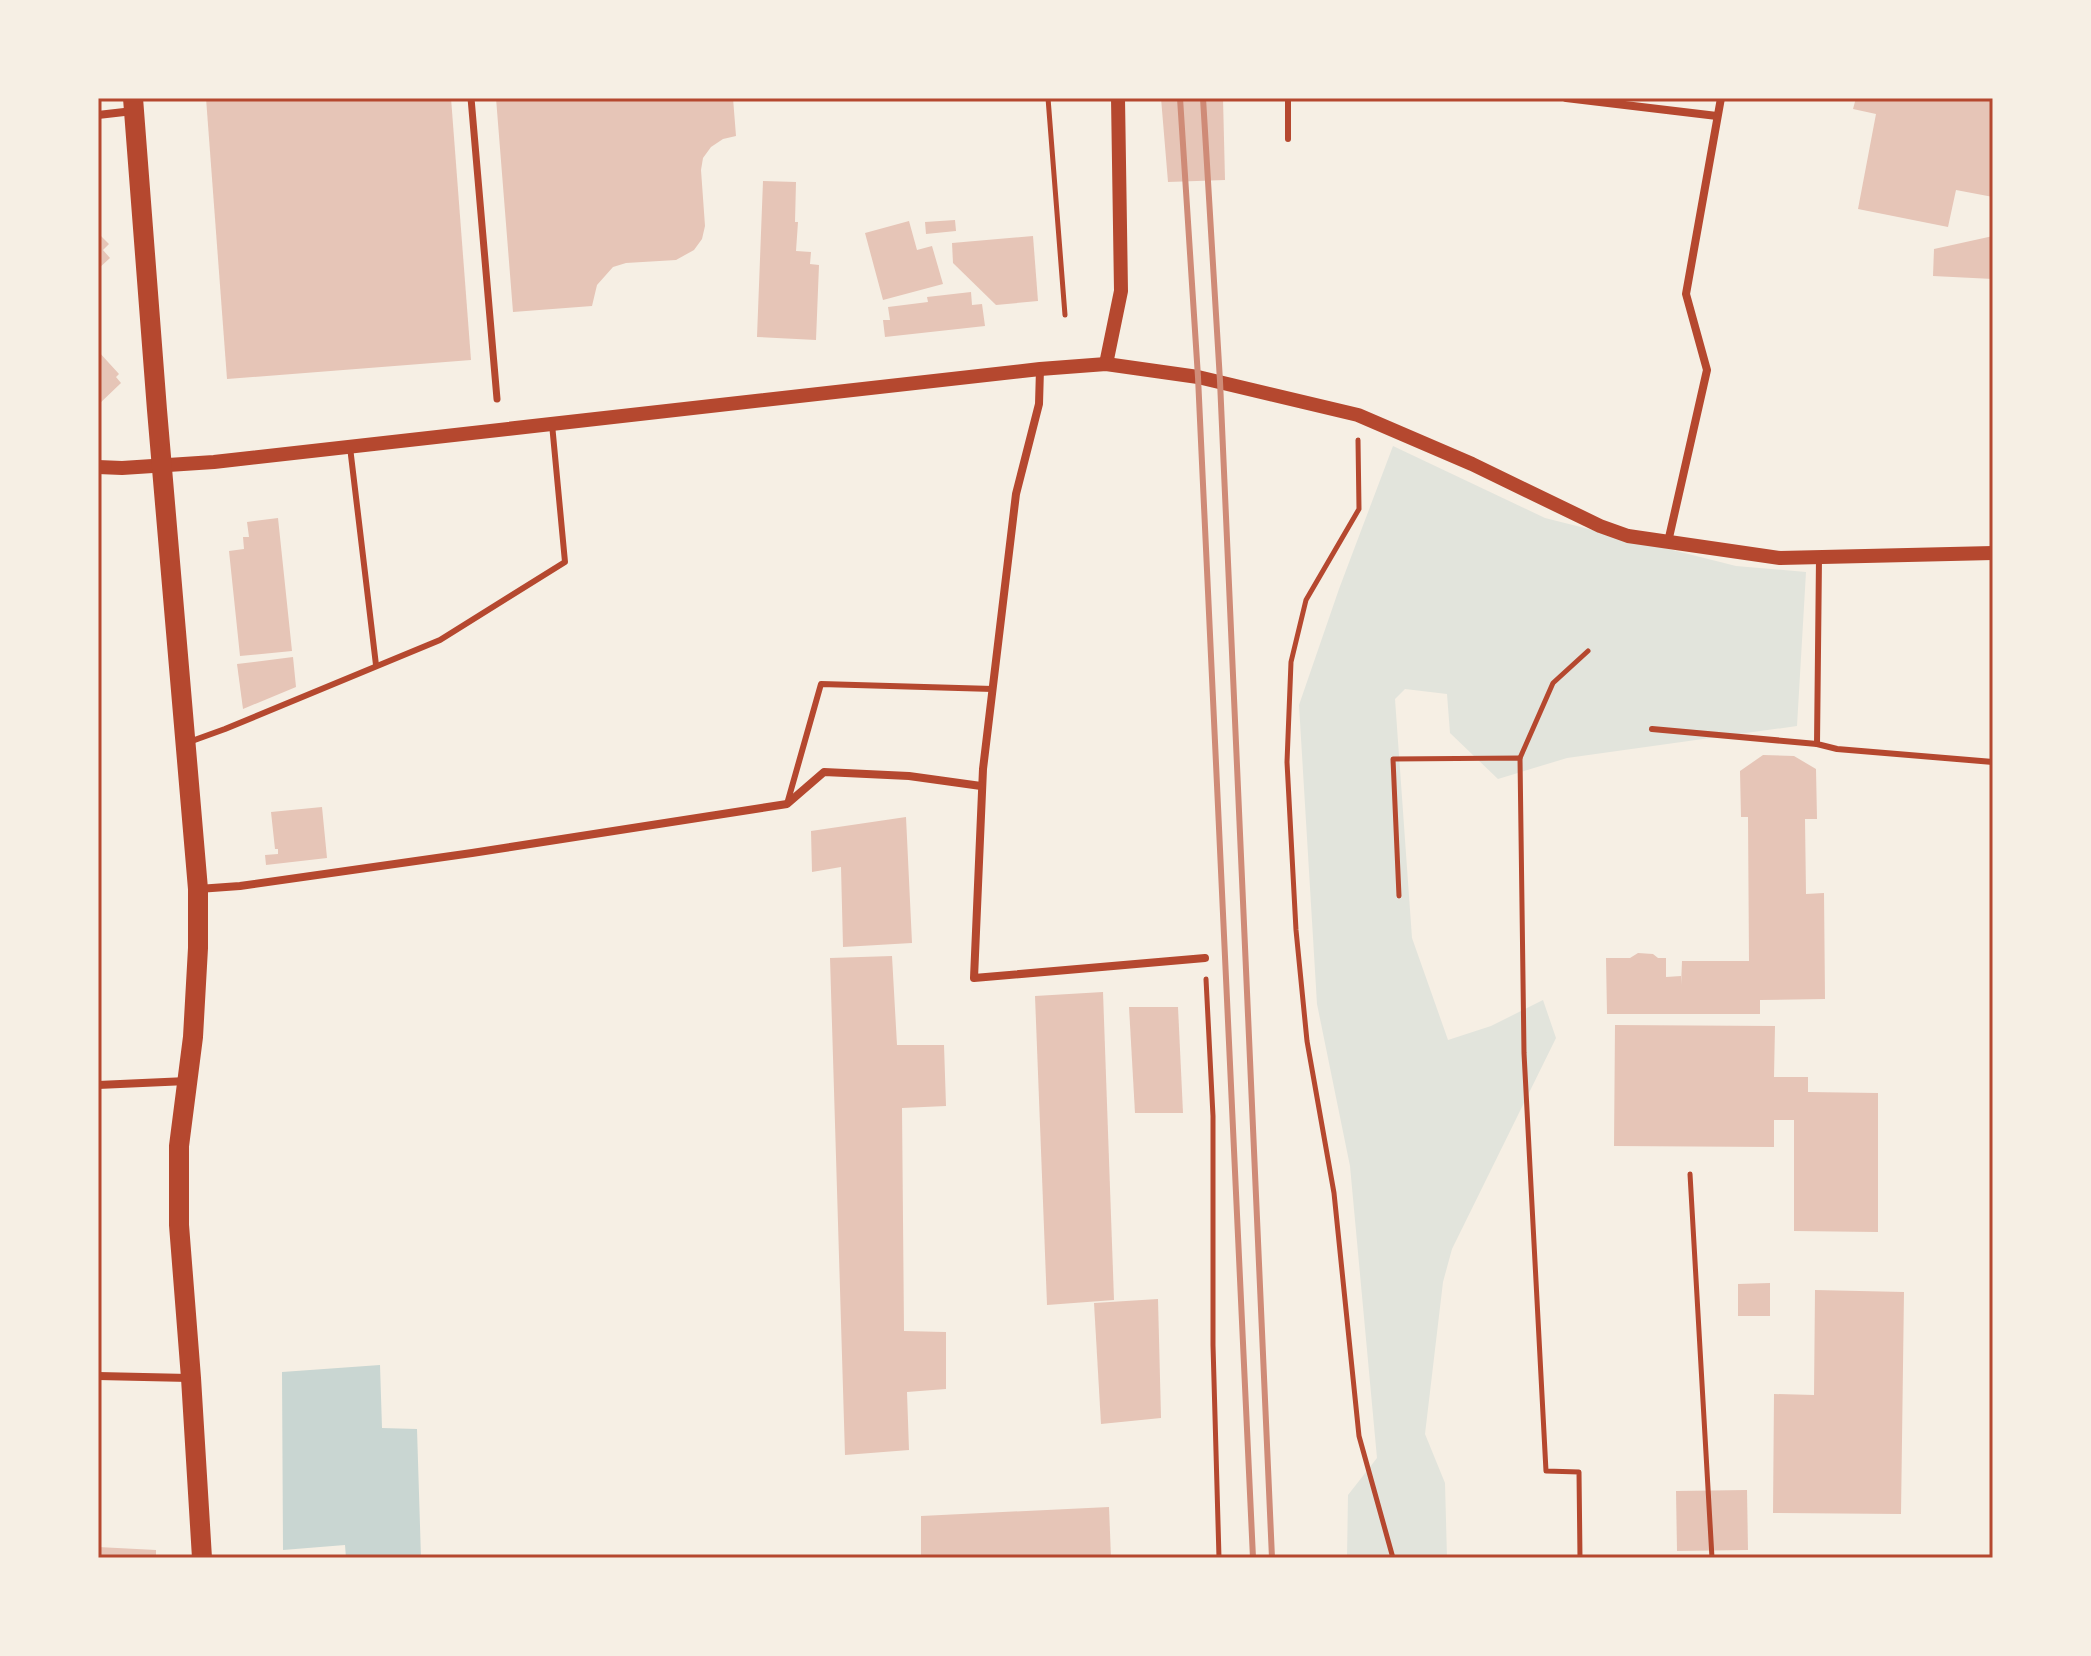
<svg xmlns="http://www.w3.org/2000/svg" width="2091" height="1656" font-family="'Nunito Sans',sans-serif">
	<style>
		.green { fill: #e2e4dc }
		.water { fill: #c9d6d2 }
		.building { fill: #e6c5b7 }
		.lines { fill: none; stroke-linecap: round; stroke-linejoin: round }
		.path { stroke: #b5482f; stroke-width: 5 }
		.service { stroke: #b5482f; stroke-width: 6 }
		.pedestrian { stroke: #b5482f; stroke-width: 7 }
		.minor { stroke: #b5482f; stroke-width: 8 }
		.tertiary { stroke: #b5482f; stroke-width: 14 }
		.primary { stroke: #b5482f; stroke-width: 20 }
		.rail { stroke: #cf8b77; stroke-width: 6 }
		.neatline { fill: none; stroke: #b5482f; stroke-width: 3 }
	</style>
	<rect width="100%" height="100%" fill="#f6efe4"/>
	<!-- green -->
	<path class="green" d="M1393,446L1545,518L1736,566L1806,572L1797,726L1567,758L1498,779L1450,733L1447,694L1405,689L1395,699L1412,938L1448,1040L1491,1026L1543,1000L1556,1038L1452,1249L1443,1282L1425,1434L1445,1483L1447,1558H1347L1348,1495L1377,1458L1350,1166L1317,1004L1299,705L1339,589Z"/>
	<!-- water -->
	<path class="water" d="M380,1365L382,1428L417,1429L421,1558H346L345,1545L283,1550L282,1372Z"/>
	<!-- building -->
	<g class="building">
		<path d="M206,98H451L471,360L227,379Z"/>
		<path d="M496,98H733L736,136L723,139L711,147L703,158L701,170L705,226L702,239L694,250L676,260L626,263L613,267L597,285L592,306L513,312Z"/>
		<path d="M1161,98H1223L1225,180L1168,182Z"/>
		<path d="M1856,98H1993V197L1956,190L1948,227L1858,209L1876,114L1853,109Z"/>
		<path d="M763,181L796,182L795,222H798L796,251L811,252L810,264L819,265L816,340L757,337Z"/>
		<path d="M955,220L956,231L926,234L925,222Z"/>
		<path d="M909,221L917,250L932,246L943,284L883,300L865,233Z"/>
		<path d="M98,233L109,244L103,250L110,258L98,269Z"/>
		<path d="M1033,236L1038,301L996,305L953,263L952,243Z"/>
		<path d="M1993,236V279L1933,276L1934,249Z"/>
		<path d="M971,292L972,305L982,304L985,326L885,337L883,320H890L888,307L928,302L927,297Z"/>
		<path d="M98,351L119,374L116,377L121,383L98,405Z"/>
		<path d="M278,518L292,651L240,656L229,551L244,549L243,537H249L247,522Z"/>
		<path d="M293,657L296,687L243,709L237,664Z"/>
		<path d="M1763,755L1794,756L1816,769L1817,819H1805L1806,894L1824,893L1825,999L1760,1000V1014H1607L1606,958H1630L1638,953L1653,954L1658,958H1666V977L1681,976V985L1682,961H1749L1748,817H1741L1740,771Z"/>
		<path d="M322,807L327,858L266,865L265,855L278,854V849H275L271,812Z"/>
		<path d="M906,817L912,943L843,947L841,867L812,872L811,831Z"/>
		<path d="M892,956L897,1045H944L946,1106L902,1108L904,1331L946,1332V1389L907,1392L909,1450L845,1455L830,958Z"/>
		<path d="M1103,992L1114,1300L1047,1305L1035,996Z"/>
		<path d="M1129,1007H1178L1183,1113H1135Z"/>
		<path d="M1615,1025L1775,1026L1774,1077H1808V1092L1878,1093V1232L1794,1231V1120H1774V1147L1614,1146Z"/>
		<path d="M1770,1283V1316H1738V1284Z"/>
		<path d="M1815,1290L1904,1292L1901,1514L1773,1513L1774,1394L1814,1395Z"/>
		<path d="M1158,1299L1161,1418L1101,1424L1094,1303Z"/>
		<path d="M1747,1490L1748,1550L1677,1551L1676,1491Z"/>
		<path d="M1109,1507L1111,1558H921V1516Z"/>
		<path d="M98,1547L156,1550V1558H98Z"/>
	</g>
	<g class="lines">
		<!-- path -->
		<g class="path">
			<path d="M1048,98L1065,315"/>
			<path d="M1358,440L1359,509L1306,600L1291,662L1287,762L1296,930L1307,1041L1334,1193L1359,1436L1393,1558"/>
			<path d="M1520,758L1553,683L1588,651"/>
			<path d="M1399,896L1393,759L1520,758L1524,1053L1546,1471L1579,1472L1580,1558"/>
			<path d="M1206,979L1213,1116V1345L1219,1558"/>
			<path d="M1690,1174L1712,1558"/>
		</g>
		<!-- service -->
		<g class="service">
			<path d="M1288,98V139"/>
			<path d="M350,447L376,665"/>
			<path d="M1819,558L1817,744L1837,749L1993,762"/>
			<path d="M1652,729L1817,744"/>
			<path d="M189,742L225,729L440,640L565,562L552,424"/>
			<path d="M787,804L821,684L993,689"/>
		</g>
		<!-- pedestrian -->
		<path class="pedestrian" d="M471,98L497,399"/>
		<!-- minor -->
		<g class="minor">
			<path d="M1566,98L1717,116"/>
			<path d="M98,115L133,111"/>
			<path d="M1040,369L1039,404L1016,494L983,769L974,978L1205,958"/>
			<path d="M1668,542L1707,370L1686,294L1721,98"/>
			<path d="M198,889L240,886L472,853L787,804L824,772L909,776L981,786"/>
			<path d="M98,1085L187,1081"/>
			<path d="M98,1376L189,1378"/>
		</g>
		<!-- tertiary -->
		<g class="tertiary">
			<path d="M1106,364L1121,291L1118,98"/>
			<path d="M98,467L122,468L214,462L1040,369L1106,364L1198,377L1358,415L1472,464L1600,526L1628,536L1780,558L1993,553"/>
		</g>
		<!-- primary -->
		<path class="primary" d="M133,98L157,410L198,889V948L193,1037L179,1146V1225L191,1378L202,1558"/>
		<!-- rail -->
		<g class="rail">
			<path d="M1180,98L1198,377L1253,1558"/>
			<path d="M1203,98L1220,381L1272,1558"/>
		</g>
	</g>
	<!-- border -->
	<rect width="2091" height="1656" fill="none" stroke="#f6efe4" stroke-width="200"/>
	<rect x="100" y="100" width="1891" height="1456" class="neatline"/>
</svg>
